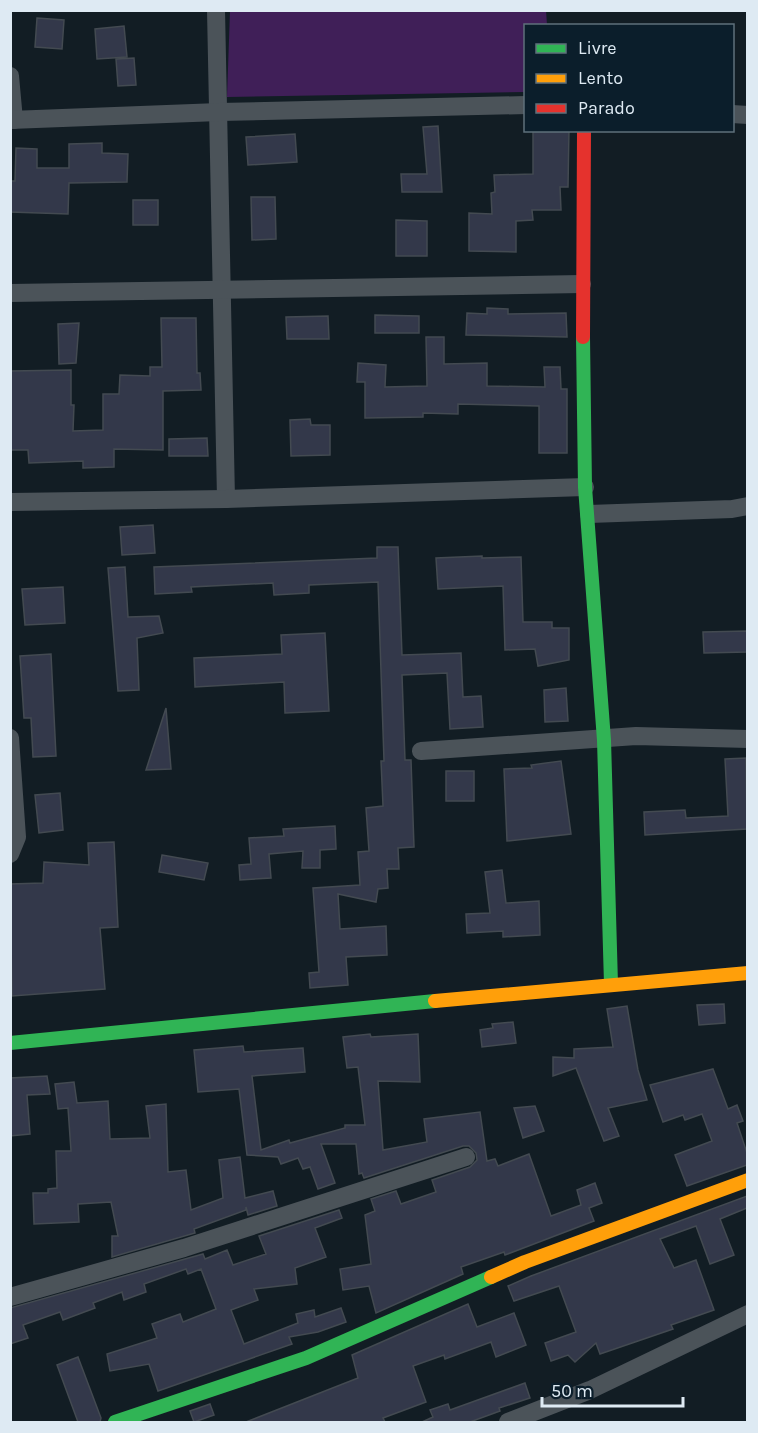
<svg xmlns="http://www.w3.org/2000/svg" width="758" height="1433" font-family="Karla,sans-serif">
	<style>
		.green { fill: #401f58 }
		.building { fill: #33384a; stroke: #434a51; stroke-width: 1.5 }
		.lines { fill: none; stroke-linecap: round; stroke-linejoin: round }
		.street { stroke: #4b5359; stroke-width: 18 }
		.fast { stroke: #30b455; stroke-width: 14 }
		.slow { stroke: #ff9f0a; stroke-width: 14 }
		.jam { stroke: #e5322d; stroke-width: 14 }
	</style>
	<rect width="100%" height="100%" fill="#121d24"/>
	<!-- green -->
	<path class="green" d="M230,11L546,10L547,25L526,26L525,92L227,97Z"/>
	<!-- building -->
	<g class="building">
		<path d="M37,18L64,20L62,49L35,47Z"/>
		<path d="M124,26L127,57L97,59L95,29Z"/>
		<path d="M134,58L136,85L118,86L116,59Z"/>
		<path d="M438,126L442,192H402L401,174H427L423,127Z"/>
		<path d="M533,130H569L568,187H560L561,210H532L533,220L516,221V252L469,251V213L492,214L491,193L495,192L494,175L533,174Z"/>
		<path d="M295,134L297,162L248,165L246,137Z"/>
		<path d="M102,143V153L128,154L127,182L69,183L68,214L10,212V181H15L16,148L37,149V168H69V144Z"/>
		<path d="M251,197H275L276,239L252,240Z"/>
		<rect x="133" y="200" width="25" height="25"/>
		<path d="M396,220L427,221V256H396Z"/>
		<path d="M487,308L508,309V314L566,313L567,337L466,335L467,313L487,314Z"/>
		<path d="M375,315L419,316V333H375Z"/>
		<path d="M328,316L329,339H287L286,317Z"/>
		<path d="M161,318H196L197,373H200L201,390L163,391V450L114,449V467L83,468V461L29,463L28,450H10V371L71,370V405H74L73,431L103,430V394H119L120,375L150,376V367H162Z"/>
		<path d="M79,323L76,363L59,364L58,324Z"/>
		<path d="M426,337H444V364L487,363V386L545,387L544,367H560L561,389H567V453H539V406L458,404V414L423,413V417L365,418V382H357L358,363L386,365L385,387L427,386Z"/>
		<path d="M310,419L311,425H330V455L291,456L290,420Z"/>
		<path d="M207,438L208,456H169V439Z"/>
		<path d="M153,525L155,553L122,555L120,527Z"/>
		<path d="M377,547H398L402,655L461,653L463,697L481,696L483,727L450,729L447,673L402,675L405,760H411L414,847L398,848L399,869H387L388,888L378,889L376,902L338,894L340,929L386,926L387,955L346,957L348,985L310,988L309,973L319,972L313,888L360,885L358,852L369,851L366,808L383,806L381,761H384L378,582L309,585V593L274,595L273,583L191,587L192,592L155,594L154,567L377,558Z"/>
		<path d="M482,556V558L521,557L523,622H552V628H569V660L538,666L535,649L505,650L503,586L438,589L436,558Z"/>
		<path d="M125,567L128,617L159,616L163,633L137,638L139,690L118,691L108,568Z"/>
		<path d="M63,587L65,623L25,625L22,589Z"/>
		<path d="M747,631V652L704,653L703,632Z"/>
		<path d="M325,633L329,711L285,713L284,682L195,687L194,658L282,654L281,635Z"/>
		<path d="M51,654L56,756L33,757L31,718H24L20,656Z"/>
		<path d="M566,688L568,721L545,722L544,690Z"/>
		<path d="M166,708L171,769L146,770L155,742Z"/>
		<path d="M746,758L747,829L645,835L644,812L685,810L686,818L728,816L725,759Z"/>
		<path d="M561,761L571,834L507,841L504,769L532,768L531,765Z"/>
		<rect x="446" y="771" width="28" height="30"/>
		<path d="M60,793L63,830L39,833L35,795Z"/>
		<path d="M335,826L336,849L320,850V868H302L303,851L269,854L271,878L240,880L239,865L251,864L249,838L284,836L283,829Z"/>
		<path d="M114,842L118,927L100,928L105,989L12,996L10,884L43,883L44,862L89,865L88,843Z"/>
		<path d="M162,855L208,863L204,880L159,872Z"/>
		<path d="M502,870L506,903L539,901L540,935L503,937V931L467,933L466,914L490,913L485,872Z"/>
		<path d="M724,1004L725,1023L699,1025L697,1005Z"/>
		<path d="M627,1006L638,1070L647,1100L608,1108L619,1136L604,1141L576,1068L553,1076V1057L574,1058V1049L613,1047L607,1009Z"/>
		<path d="M513,1022L516,1043L482,1047L480,1030L493,1028L492,1024Z"/>
		<path d="M370,1034L371,1037L418,1034L420,1082L378,1081L383,1150L427,1142L424,1119L480,1112L487,1161L495,1159L498,1166L529,1154L551,1216L581,1205L577,1190L595,1183L602,1203L589,1208L594,1221L505,1255L504,1252L461,1267L463,1274L376,1313L369,1286L343,1290L340,1269L371,1264L365,1215L375,1211L371,1199L396,1191L401,1204L436,1192L432,1180L470,1167L477,1160L476,1153L469,1146H463L364,1178L362,1173L359,1174L356,1144H321L335,1183L318,1189L310,1167L303,1169L298,1158L281,1164L278,1157L247,1155L239,1089L198,1092L194,1050L243,1046L244,1052L303,1048L305,1072L252,1076L261,1150L289,1140L290,1143L345,1128V1125H365L358,1067L347,1068L343,1037Z"/>
		<path d="M713,1069L728,1109L737,1105L743,1121L737,1123L747,1153V1165L687,1186L675,1155L712,1141L702,1114L685,1120L683,1115L663,1122L650,1085Z"/>
		<path d="M47,1076L50,1094L27,1095L30,1134L10,1136V1078Z"/>
		<path d="M74,1082L77,1103L108,1101L110,1139L150,1138L146,1106L166,1104L168,1172L186,1170L191,1210L223,1198L219,1160L240,1157L245,1198L273,1191L277,1206L248,1215L246,1207V1210L194,1229L195,1233L112,1257V1236H118L111,1202L78,1204L79,1222L34,1224L33,1193H48V1189L57,1188L56,1151H71L68,1108L58,1109L55,1084Z"/>
		<path d="M535,1106L544,1131L523,1138L514,1108Z"/>
		<path d="M747,1196V1208L720,1219L734,1255L710,1264L696,1226L660,1239L674,1268L696,1260L714,1310L671,1325L673,1329L600,1354L596,1343L575,1362L568,1355L551,1361L545,1343L576,1332L559,1286L514,1301L508,1286L531,1276Z"/>
		<path d="M339,1210L342,1218L315,1228L326,1257L295,1268L297,1284L254,1289L258,1300L231,1310L244,1344L298,1323L296,1314L314,1310L315,1317L341,1308L346,1322L318,1332L289,1337L292,1344L158,1391L149,1364L110,1371L107,1354L157,1338L152,1324L180,1314L183,1322L216,1309L201,1269L188,1274L186,1269L144,1284L146,1292L124,1300L122,1292L93,1303L95,1308L63,1320L60,1312L23,1325L28,1338L10,1344V1308L203,1254L205,1259L227,1250L233,1265L266,1254L259,1236Z"/>
		<path d="M468,1304L477,1327L514,1313L526,1345L496,1357L491,1342L445,1359L444,1355L413,1366L426,1402L383,1418L385,1422H246L358,1378L352,1355Z"/>
		<path d="M78,1357L101,1418L100,1422H78L57,1365Z"/>
		<path d="M525,1383L530,1398L499,1408L500,1411L470,1422H422L433,1417L430,1410L448,1404L450,1410Z"/>
		<path d="M210,1404L214,1415L194,1422L190,1411Z"/>
	</g>
	<g class="lines">
		<!-- street -->
		<g class="street">
			<path d="M216,10L226,499"/>
			<path d="M10,76L14,120"/>
			<path d="M732,114L748,115"/>
			<path d="M10,120L219,112L526,105"/>
			<path d="M10,293L582,284"/>
			<path d="M10,502L226,499L585,487"/>
			<path d="M589,514L732,509L748,506"/>
			<path d="M10,738L17,837L10,854"/>
			<path d="M421,751L636,736L748,739"/>
			<path d="M10,1297L184,1248L466,1157"/>
			<path d="M508,1422L590,1390L748,1314"/>
		</g>
		<!-- fast -->
		<g class="fast">
			<path d="M583,337L585,487L604,740L611,984"/>
			<path d="M10,1043L435,1001"/>
			<path d="M115,1422L306,1358L491,1277"/>
		</g>
		<!-- slow -->
		<g class="slow">
			<path d="M435,1001L748,973"/>
			<path d="M491,1277L525,1262L748,1180"/>
		</g>
		<!-- jam -->
		<path class="jam" d="M583,337L584,130"/>
	</g>
	<!-- border -->
	<rect width="758" height="1433" fill="none" stroke="#deeaf3" stroke-width="24"/>
	<!-- legend -->
	<rect x="524" y="24" width="210" height="108" fill="#0b1e2b" stroke="#5f707b" stroke-width="1.5"/>
	<rect x="536" y="44" width="30" height="9" fill="#30b455" stroke="#5f707b" stroke-width="1.5"/>
	<text x="578" y="54" font-size="18" fill="#deeaf3">Livre</text>
	<rect x="536" y="74" width="30" height="9" fill="#ff9f0a" stroke="#5f707b" stroke-width="1.5"/>
	<text x="578" y="84" font-size="18" fill="#deeaf3">Lento</text>
	<rect x="536" y="104" width="30" height="9" fill="#e5322d" stroke="#5f707b" stroke-width="1.5"/>
	<text x="578" y="114" font-size="18" fill="#deeaf3">Parado</text>
	<!-- scale -->
	<path d="M542 1397v9h141v-9" fill="none" stroke="#deeaf3" stroke-width="3"/>
	<text x="551" y="1397" font-size="18" fill="#deeaf3" stroke="#0b1e2b" stroke-width="4.5" paint-order="stroke">50 m</text>
</svg>
